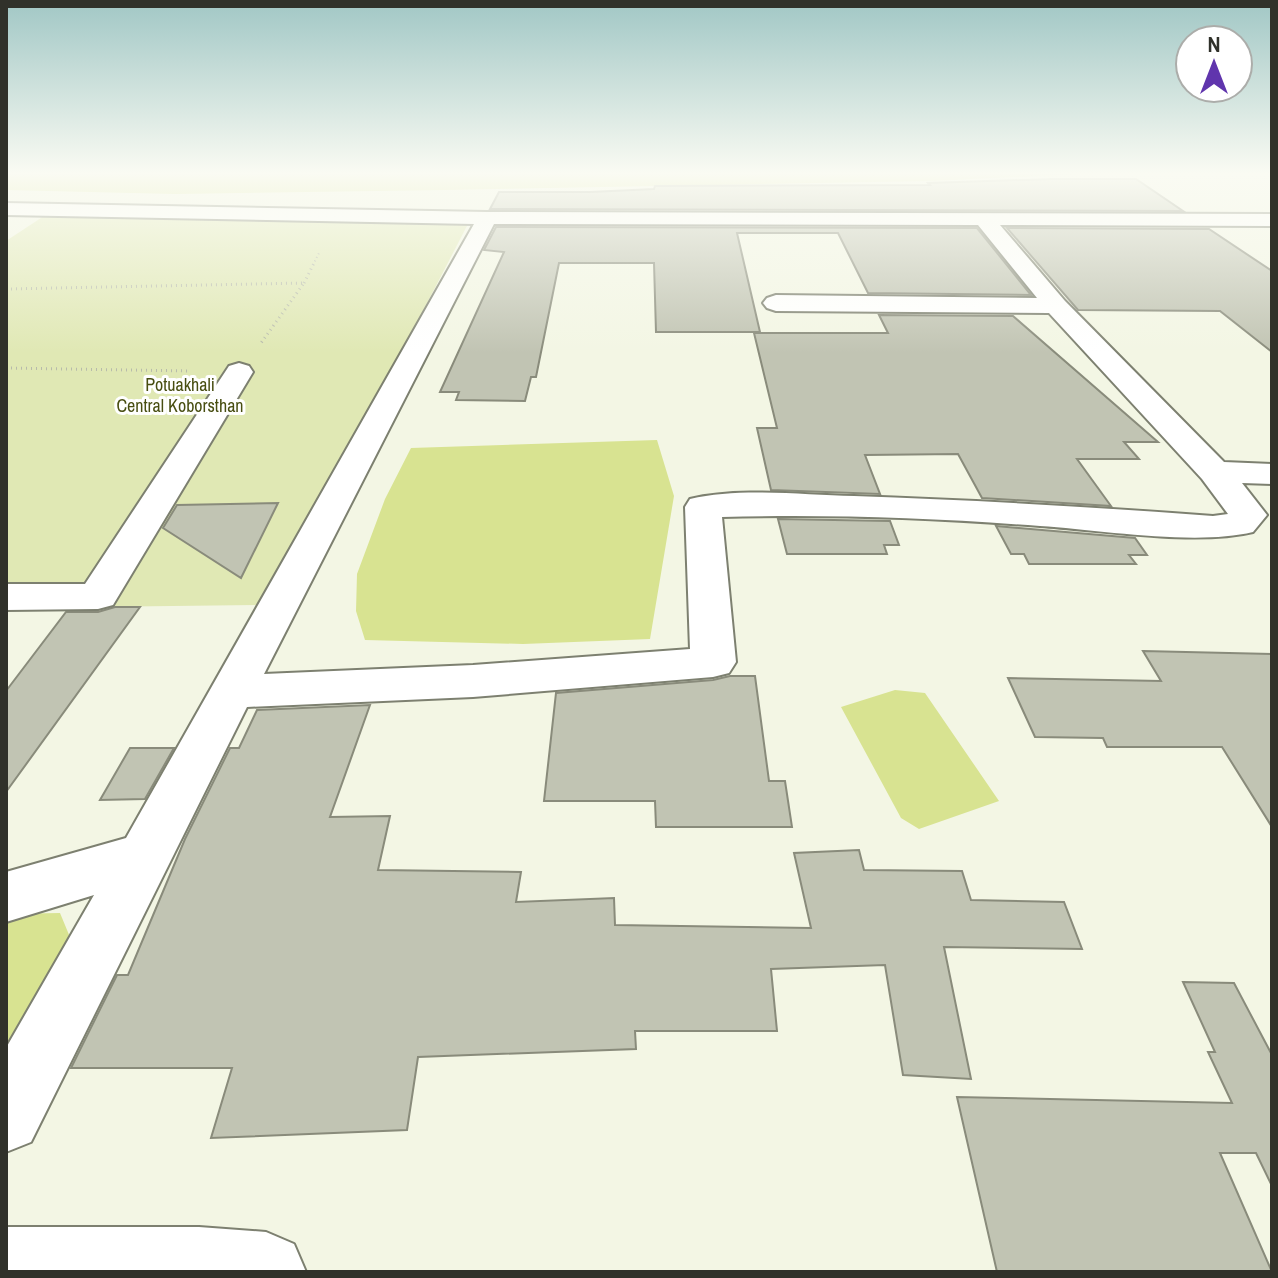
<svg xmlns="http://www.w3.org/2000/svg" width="1278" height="1278" viewBox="0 0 1278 1278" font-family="'Archivo Narrow',sans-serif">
<rect width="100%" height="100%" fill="#f3f6e4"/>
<path fill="#e0e8b4" d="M 47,214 L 469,222 L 380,394 L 265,605 L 6,608 L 6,241 Z"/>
<path fill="#d8e391" d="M 6,174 L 1079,174 L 929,181 L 445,190 L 175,194 L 6,190 Z
M 657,440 L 674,496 L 650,639 L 523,644 L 365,640 L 356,611 L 357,574 L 385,499 L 411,448 Z
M 895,690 L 925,693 L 999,801 L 919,829 L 901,818 L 841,707 Z
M 60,913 L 72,942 L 6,1063 L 6,914 Z"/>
<path fill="#c1c4b3" stroke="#898b7b" stroke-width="2" d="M 1053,179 L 1136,179 L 1183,211 L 490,209 L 499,192 L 590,192 L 654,189 L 655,186 L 930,185 L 928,183 Z
M 496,227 L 977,228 L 1031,295 L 868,293 L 838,233 L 737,233 L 760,332 L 656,332 L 654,263 L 559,263 L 536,377 L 531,377 L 525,401 L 456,400 L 459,392 L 440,392 L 504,252 L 484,250 Z
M 1007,228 L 1209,229 L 1272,271 L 1272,352 L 1220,311 L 1078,310 Z
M 879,315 L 1013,316 L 1158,442 L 1124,442 L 1139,459 L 1077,459 L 1111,506 L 982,498 L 958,454 L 865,455 L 880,494 L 771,490 L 757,428 L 777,428 L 754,333 L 888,333 Z
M 278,503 L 241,578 L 163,528 L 177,505 Z
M 778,519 L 890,521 L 899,545 L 884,545 L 887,554 L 787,554 Z
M 996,526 L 1135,538 L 1147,555 L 1129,555 L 1136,564 L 1029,564 L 1024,554 L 1011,554 Z
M 115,607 L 140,607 L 6,792 L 6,691 L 66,612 L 98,612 Z
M 1143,651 L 1272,654 L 1272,827 L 1222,747 L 1107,747 L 1103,738 L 1035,737 L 1008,678 L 1161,681 Z
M 730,676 L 755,676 L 769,781 L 785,781 L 792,827 L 656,827 L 655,801 L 544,801 L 556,693 L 713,680 Z
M 370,705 L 330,817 L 390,816 L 378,870 L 521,872 L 516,902 L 614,898 L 615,925 L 811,928 L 794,853 L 859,850 L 864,870 L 962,871 L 971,900 L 1064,902 L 1082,949 L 944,947 L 971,1079 L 903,1075 L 885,965 L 771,969 L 777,1031 L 635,1031 L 636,1049 L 418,1057 L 407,1130 L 211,1138 L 232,1068 L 71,1068 L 117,975 L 128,975 L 185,839 L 230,748 L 239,748 L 257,710 Z
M 130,748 L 174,748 L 145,799 L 100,800 Z
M 1183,982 L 1234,983 L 1272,1055 L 1272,1186 L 1256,1153 L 1220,1153 L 1272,1272 L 997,1272 L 957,1097 L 1232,1103 L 1208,1052 L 1215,1052 Z"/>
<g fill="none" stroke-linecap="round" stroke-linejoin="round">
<defs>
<path id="minor" d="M 6,203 L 487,212 L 1272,214 L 1272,226 L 1000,225 L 1065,301 L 1224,462 L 1272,464 L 1272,484 L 1242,483 L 1267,515 L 1253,532 C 1196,546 1101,530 1040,526 C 935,518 828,514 722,517 L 736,662 L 729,673 L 713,677 L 473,697 L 247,707 L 31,1142 L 6,1152 L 6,1048 L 94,895 L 6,922 L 6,872 L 126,838 L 474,224 L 6,215 ZM 494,224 L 978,225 L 1037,298 L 776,295 L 767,298 L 763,303 L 767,308 L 776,311 L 1049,313 L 1202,479 L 1228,514 L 1213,516 C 1093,507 974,500 854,496 C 803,495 739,487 690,499 L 685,507 L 690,649 L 473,665 L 264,674 Z
M 239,363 L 249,366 L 253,372 L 113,605 L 98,609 L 6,610 L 6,584 L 85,584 L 229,366 Z
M 6,1227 L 199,1227 L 266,1232 L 294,1244 L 306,1272 L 6,1272 Z"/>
</defs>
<use href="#minor" stroke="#7d8070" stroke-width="4"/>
<path stroke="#b7baab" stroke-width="2" stroke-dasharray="1 3" stroke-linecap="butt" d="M 313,265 L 320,251"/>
<path stroke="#b7baab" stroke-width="3" stroke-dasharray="1 4" stroke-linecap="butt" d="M 304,283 L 314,263
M 6,289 L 304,283 L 261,343
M 6,368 L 190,371"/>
<use href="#minor" fill="#fff" fill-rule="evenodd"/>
</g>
<linearGradient id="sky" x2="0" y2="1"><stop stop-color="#a1c7c5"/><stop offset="0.49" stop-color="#fafbf3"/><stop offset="1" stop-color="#fafbf3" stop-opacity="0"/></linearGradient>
<rect width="1278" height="353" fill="url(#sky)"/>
<g text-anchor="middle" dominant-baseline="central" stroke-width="6" stroke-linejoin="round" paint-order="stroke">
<g font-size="18" fill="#484e11" stroke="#fff">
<text x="180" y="384">Potuakhali<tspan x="180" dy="21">Central Koborsthan</tspan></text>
</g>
</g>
<rect width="1278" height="1278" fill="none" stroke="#30312a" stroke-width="16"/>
<g transform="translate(1214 64)"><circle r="38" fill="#ffffff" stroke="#acadaa" stroke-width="2"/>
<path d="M0-6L14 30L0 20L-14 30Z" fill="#6035ad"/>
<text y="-12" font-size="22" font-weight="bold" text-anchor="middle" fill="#30312a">N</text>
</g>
</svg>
